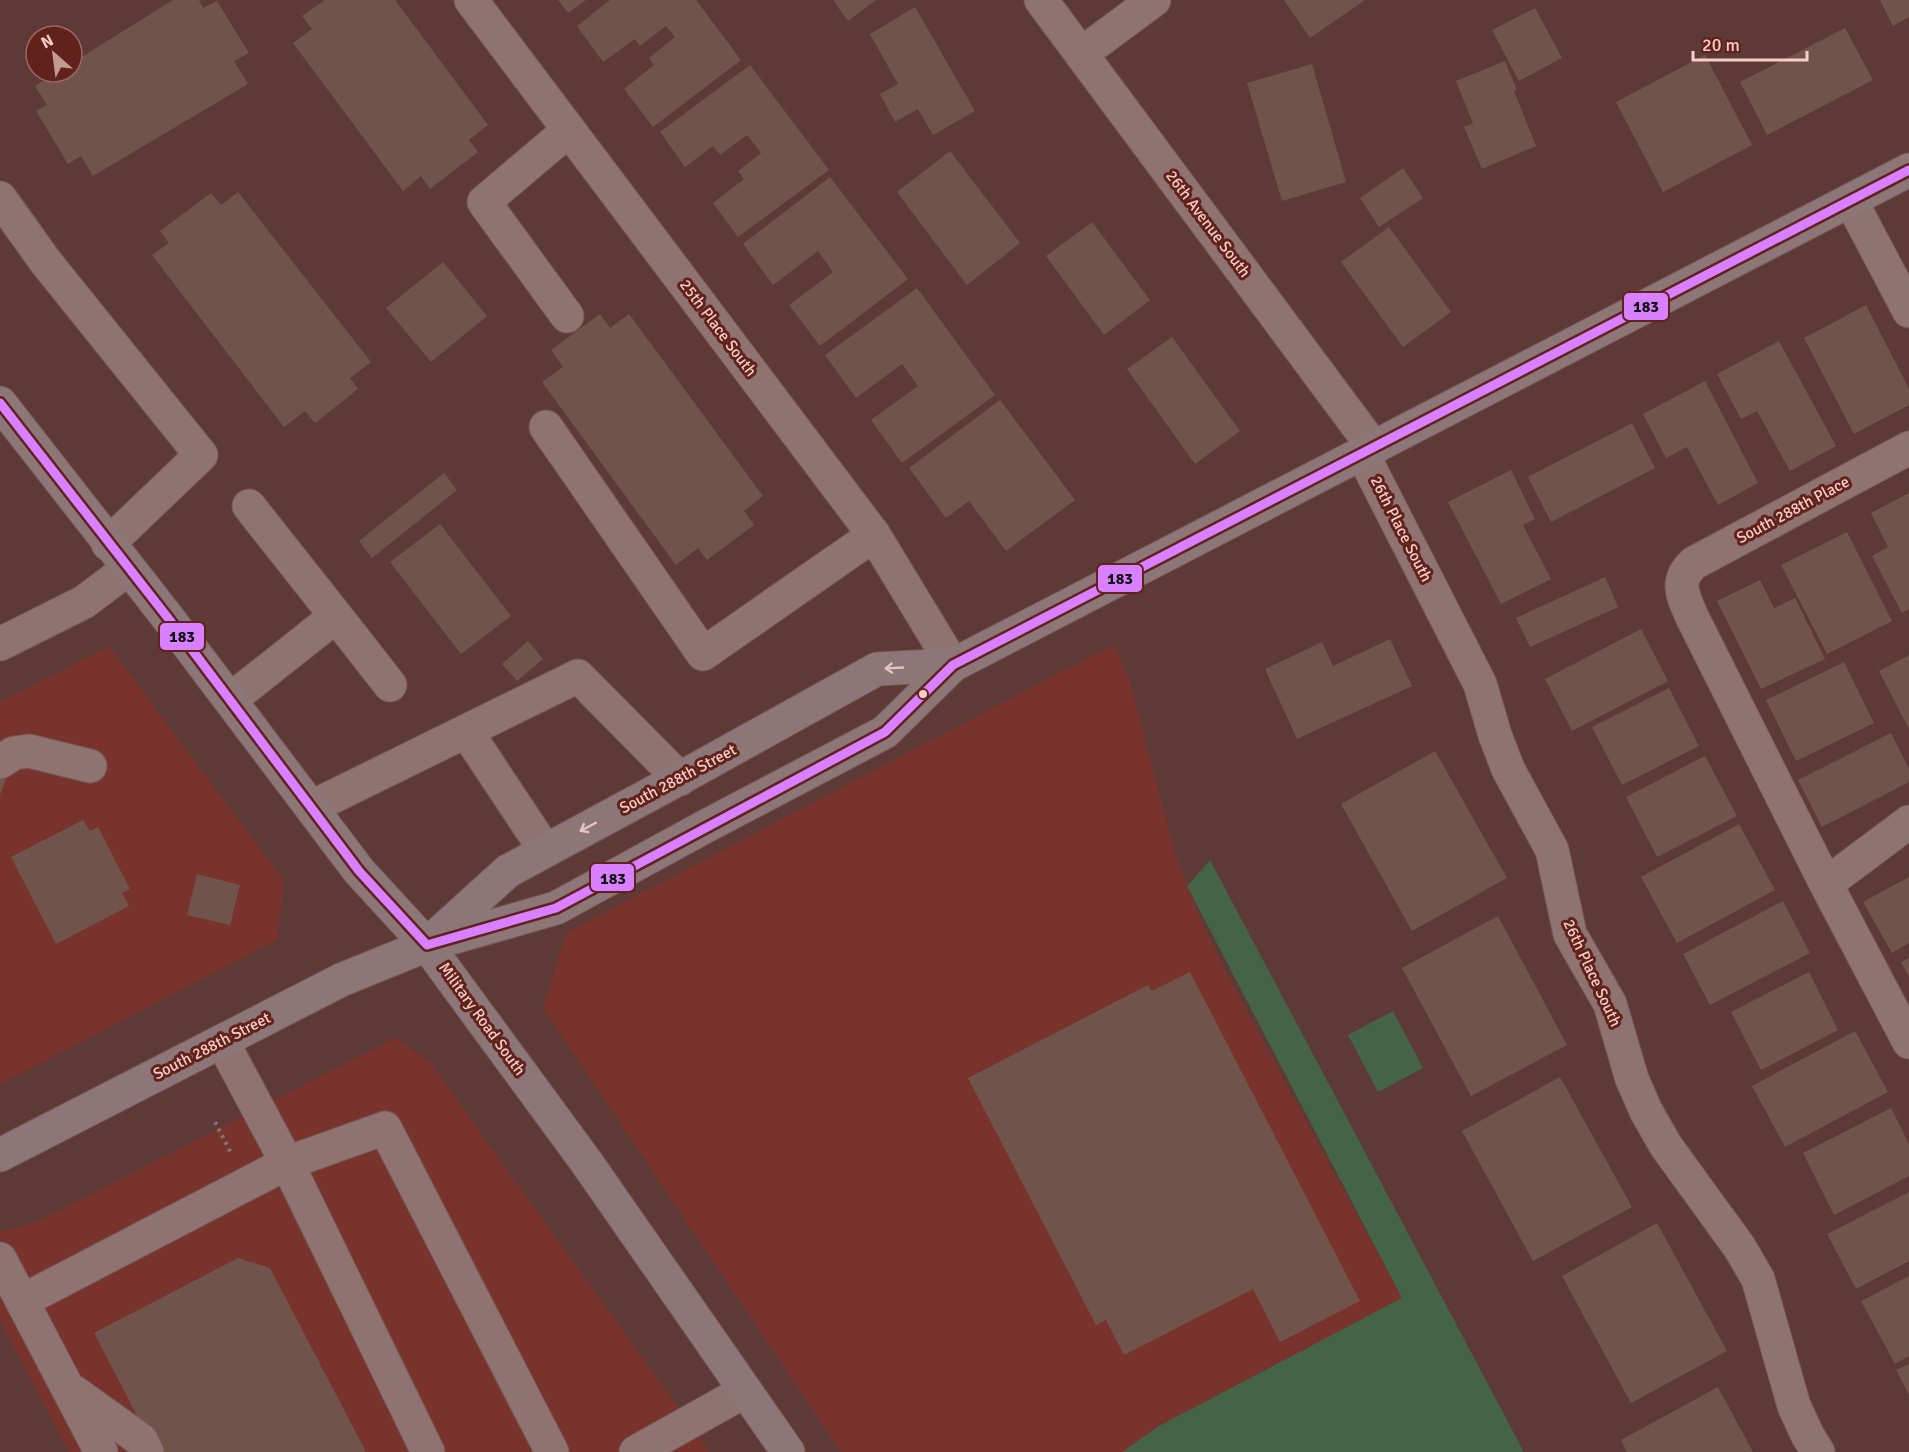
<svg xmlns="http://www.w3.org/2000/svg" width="1909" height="1452" viewBox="0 0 1909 1452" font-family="Signika,sans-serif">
<rect width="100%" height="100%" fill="#5e3a36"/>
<path fill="#78342c" d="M 1115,645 L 1129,679 L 1176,856 L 1199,915 L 1226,973 L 1402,1298 L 1159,1426 L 1122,1452 L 841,1452 L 543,1008 L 566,933 L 1055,675 Z
M 109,646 L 284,881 L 277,940 L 0,1084 L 0,702 Z
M 395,1038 L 430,1062 L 710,1452 L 69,1452 L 0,1320 L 0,1232 L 37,1222 Z"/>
<path fill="#456346" d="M 1210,860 L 1524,1452 L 1122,1452 L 1159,1426 L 1402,1298 L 1187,886 Z
M 1393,1011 L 1423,1068 L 1378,1092 L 1348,1035 Z"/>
<path fill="#70544c" d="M 173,0 L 199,0 L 203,8 L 217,1 L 249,53 L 234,61 L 248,84 L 93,176 L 81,156 L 68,164 L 36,111 L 47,105 L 35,86 L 57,72 L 72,72 L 72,63 Z
M 325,0 L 395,0 L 488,125 L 469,140 L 478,152 L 430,189 L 421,176 L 403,191 L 293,43 L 312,29 L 302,16 Z
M 558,0 L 586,0 L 568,13 Z
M 610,0 L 696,0 L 741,60 L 653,127 L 624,89 L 654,65 L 649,58 L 675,37 L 666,26 L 640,46 L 635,39 L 603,62 L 577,26 Z
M 833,0 L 876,0 L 848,21 Z
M 1284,0 L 1365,0 L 1310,38 Z
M 1880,0 L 1909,0 L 1909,17 L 1893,26 Z
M 915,7 L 975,111 L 933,135 L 918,109 L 895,122 L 880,94 L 898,84 L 870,34 Z
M 1535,8 L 1562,58 L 1519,81 L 1492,30 Z
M 1845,28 L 1873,80 L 1767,135 L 1740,82 Z
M 1705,55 L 1752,145 L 1663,192 L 1616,102 Z
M 1505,61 L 1517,90 L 1514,91 L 1536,146 L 1482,169 L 1464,127 L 1473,123 L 1456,81 Z
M 1312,64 L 1346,182 L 1282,201 L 1247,83 Z
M 750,65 L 829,170 L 738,237 L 713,203 L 744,179 L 738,171 L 761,153 L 747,135 L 720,155 L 713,146 L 685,167 L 660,132 Z
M 950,151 L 1020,243 L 967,285 L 897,192 Z
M 1403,168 L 1423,198 L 1379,227 L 1360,198 Z
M 830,177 L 908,279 L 820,346 L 789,305 L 833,272 L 818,251 L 773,285 L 743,244 Z
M 238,192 L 371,362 L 350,378 L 358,389 L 315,423 L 305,411 L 284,427 L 152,255 L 169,243 L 160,231 L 211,193 L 221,205 Z
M 1092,222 L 1150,300 L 1104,335 L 1046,256 Z
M 1389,227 L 1451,312 L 1403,347 L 1341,262 Z
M 443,262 L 487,316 L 431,362 L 386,308 Z
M 917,288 L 995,395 L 902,463 L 871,420 L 918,386 L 902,364 L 856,398 L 825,355 Z
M 1866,305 L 1909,389 L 1909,405 L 1854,434 L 1804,338 Z
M 600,314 L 610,328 L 629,314 L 763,496 L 744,511 L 754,525 L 707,560 L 698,548 L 676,565 L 542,382 L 563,367 L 551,350 Z
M 1172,337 L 1240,431 L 1195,464 L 1127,369 Z
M 1779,341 L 1836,446 L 1790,471 L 1757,411 L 1741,419 L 1717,374 Z
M 1705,381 L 1758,483 L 1718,505 L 1687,447 L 1666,458 L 1643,414 Z
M 1000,400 L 1075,500 L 1006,551 L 969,501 L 946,518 L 909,468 Z
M 1632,423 L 1655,468 L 1551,522 L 1528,477 Z
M 1511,470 L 1535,519 L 1523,525 L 1551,579 L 1501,604 L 1448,502 Z
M 444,473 L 457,490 L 372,558 L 359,541 Z
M 1909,493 L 1909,609 L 1902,613 L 1872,556 L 1888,547 L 1871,513 Z
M 440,524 L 511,616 L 461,654 L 390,562 Z
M 1847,532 L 1892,621 L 1827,654 L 1781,565 Z
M 1605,577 L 1618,607 L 1530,647 L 1516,618 Z
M 1760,580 L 1774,608 L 1795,598 L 1825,659 L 1761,689 L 1717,601 Z
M 1641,629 L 1668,681 L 1572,731 L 1545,679 Z
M 1390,639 L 1412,686 L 1297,739 L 1265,669 L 1322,642 L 1333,666 Z
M 528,641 L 543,659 L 517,681 L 502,664 Z
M 1909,655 L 1909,729 L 1879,671 Z
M 1844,662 L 1874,723 L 1796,761 L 1766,700 Z
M 1669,688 L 1699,746 L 1622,785 L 1592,727 Z
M 1891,733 L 1909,769 L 1909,782 L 1822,827 L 1798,780 Z
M 1435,751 L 1507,878 L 1412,931 L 1341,804 Z
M 1705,756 L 1737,816 L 1657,857 L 1626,797 Z
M 0,771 L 8,773 L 0,795 Z
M 83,820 L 90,831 L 98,827 L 130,889 L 122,893 L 129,906 L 56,944 L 11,857 Z
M 1739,824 L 1775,890 L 1677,943 L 1641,877 Z
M 197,874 L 240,885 L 230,925 L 187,915 Z
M 1909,877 L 1909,943 L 1892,953 L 1863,902 Z
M 1783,901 L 1810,953 L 1710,1005 L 1683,954 Z
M 1498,916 L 1567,1045 L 1471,1096 L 1402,968 Z
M 1909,958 L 1909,977 L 1901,962 Z
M 1190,972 L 1360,1301 L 1280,1342 L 1253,1289 L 1124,1355 L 1106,1320 L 1096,1325 L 968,1078 L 1148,985 L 1152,991 Z
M 1809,972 L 1838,1030 L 1761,1070 L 1731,1012 Z
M 1855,1031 L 1888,1092 L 1785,1147 L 1752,1086 Z
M 1560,1077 L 1632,1207 L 1533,1261 L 1462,1131 Z
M 1891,1108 L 1909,1144 L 1909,1176 L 1834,1215 L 1803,1153 Z
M 1909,1192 L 1909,1261 L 1856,1289 L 1827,1234 Z
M 1657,1223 L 1727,1351 L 1631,1403 L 1562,1276 Z
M 238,1258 L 270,1268 L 366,1452 L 156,1452 L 94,1333 Z
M 1909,1276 L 1909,1356 L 1895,1364 L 1861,1301 Z
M 1909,1364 L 1909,1395 L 1896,1370 Z
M 1718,1387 L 1753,1452 L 1627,1452 L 1621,1440 Z"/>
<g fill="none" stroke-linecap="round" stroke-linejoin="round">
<defs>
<path id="minor" d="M 471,0 L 874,535 L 953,665
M 1041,0 L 1374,448
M 1081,54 L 1154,0
M 0,198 L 45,261 L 201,455 L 108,544
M 1851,201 L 1909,311
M 567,316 L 484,202 L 569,130
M 546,427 L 703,654 L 874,535
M 1909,448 L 1694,563 C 1674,581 1683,596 1692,617 L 1826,884 L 1909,1042
M 1362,453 L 1480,684 L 1495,735 L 1508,769 L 1552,850 L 1570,934 L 1610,1004 L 1632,1079 L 1646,1111 L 1666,1146 L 1740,1248 L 1758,1279 L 1794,1406 L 1808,1436 L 1818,1452
M 336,616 L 390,685
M 0,644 L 84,602 L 128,569
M 230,700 L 336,616 L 249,506
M 466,731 L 545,850
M 0,762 L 14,753 L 29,751 L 90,766
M 312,807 L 578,676 L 680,779
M 1826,884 L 1909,822
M 222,1041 L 287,1163 L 428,1452
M 0,1259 L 22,1301 L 287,1163 L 385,1128 L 552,1452
M 22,1301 L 101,1452
M 74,1392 L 141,1440 L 147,1452
M 636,1452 L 745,1391"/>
<path id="major" d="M 0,403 L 168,618 L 359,871 L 427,945 L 587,1163 L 788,1452
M 433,939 L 508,871 L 695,770 L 877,669 L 953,665
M 0,1155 L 341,980 L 427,945 L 556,908 L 708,825 L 885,732 L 953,665 L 1909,170"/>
</defs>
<use href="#minor" stroke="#775754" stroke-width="35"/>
<use href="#major" stroke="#775754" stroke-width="35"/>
<path stroke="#88706c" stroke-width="4" stroke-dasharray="3 4.5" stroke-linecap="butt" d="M 215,1122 L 231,1153"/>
<use href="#minor" stroke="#8e7370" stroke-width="33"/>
<use href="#major" stroke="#8c7677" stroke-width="33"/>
<defs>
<path id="bus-1" d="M 0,403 L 168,618 L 359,871 L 427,945 L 556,908 L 885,732 L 953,665 L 1909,170"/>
</defs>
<use href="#bus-1" stroke="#62221c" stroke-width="14"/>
<use href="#bus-1" stroke="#d880ff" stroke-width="9"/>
</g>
<defs><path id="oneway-shaft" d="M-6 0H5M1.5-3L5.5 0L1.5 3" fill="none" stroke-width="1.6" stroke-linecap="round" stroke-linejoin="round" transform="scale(1.5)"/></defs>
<g stroke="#ebc4bf">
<use href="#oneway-shaft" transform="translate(894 668) rotate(177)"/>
<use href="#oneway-shaft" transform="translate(588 827) rotate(152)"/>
</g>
<circle fill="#f6cdc7" stroke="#62221c" stroke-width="2" cx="923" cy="694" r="5"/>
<g text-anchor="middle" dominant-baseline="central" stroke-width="6" stroke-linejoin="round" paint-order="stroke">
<g font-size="16" fill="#f6cdc7" stroke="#62221c">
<text transform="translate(1208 224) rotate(53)">26th Avenue South</text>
<text transform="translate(718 328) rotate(53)">25th Place South</text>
<text transform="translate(1793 510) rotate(-28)">South 288th Place</text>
<text transform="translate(1401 529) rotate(63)">26th Place South</text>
<text transform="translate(678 779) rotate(-28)">South 288th Street</text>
<text transform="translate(1592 973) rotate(65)">26th Place South</text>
<text transform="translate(482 1019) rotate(54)">Military Road South</text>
<text transform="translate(212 1046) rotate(-27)">South 288th Street</text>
</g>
</g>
<g stroke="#62221c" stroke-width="2">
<rect x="1623" y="292" width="46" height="29" rx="6" fill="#d880ff"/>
<rect x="1097" y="564" width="46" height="29" rx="6" fill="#d880ff"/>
<rect x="159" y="622" width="46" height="29" rx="6" fill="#d880ff"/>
<rect x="590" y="863" width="45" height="29" rx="6" fill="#d880ff"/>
</g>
<g font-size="16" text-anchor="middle" font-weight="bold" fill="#111">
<text x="1646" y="312">183</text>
<text x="1120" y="584">183</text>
<text x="182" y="642">183</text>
<text x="613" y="884">183</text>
</g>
<g transform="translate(54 54) rotate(332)"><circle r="28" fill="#62221c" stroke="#9d6660" stroke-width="1.5"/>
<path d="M0-4.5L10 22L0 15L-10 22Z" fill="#c19a94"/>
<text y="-9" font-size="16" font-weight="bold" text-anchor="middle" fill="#f6cdc7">N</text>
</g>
<path d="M1693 51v9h114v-9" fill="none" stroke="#f6cdc7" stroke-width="3"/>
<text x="1702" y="51" font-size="18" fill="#f6cdc7" stroke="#62221c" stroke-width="4.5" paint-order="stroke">20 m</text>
</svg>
